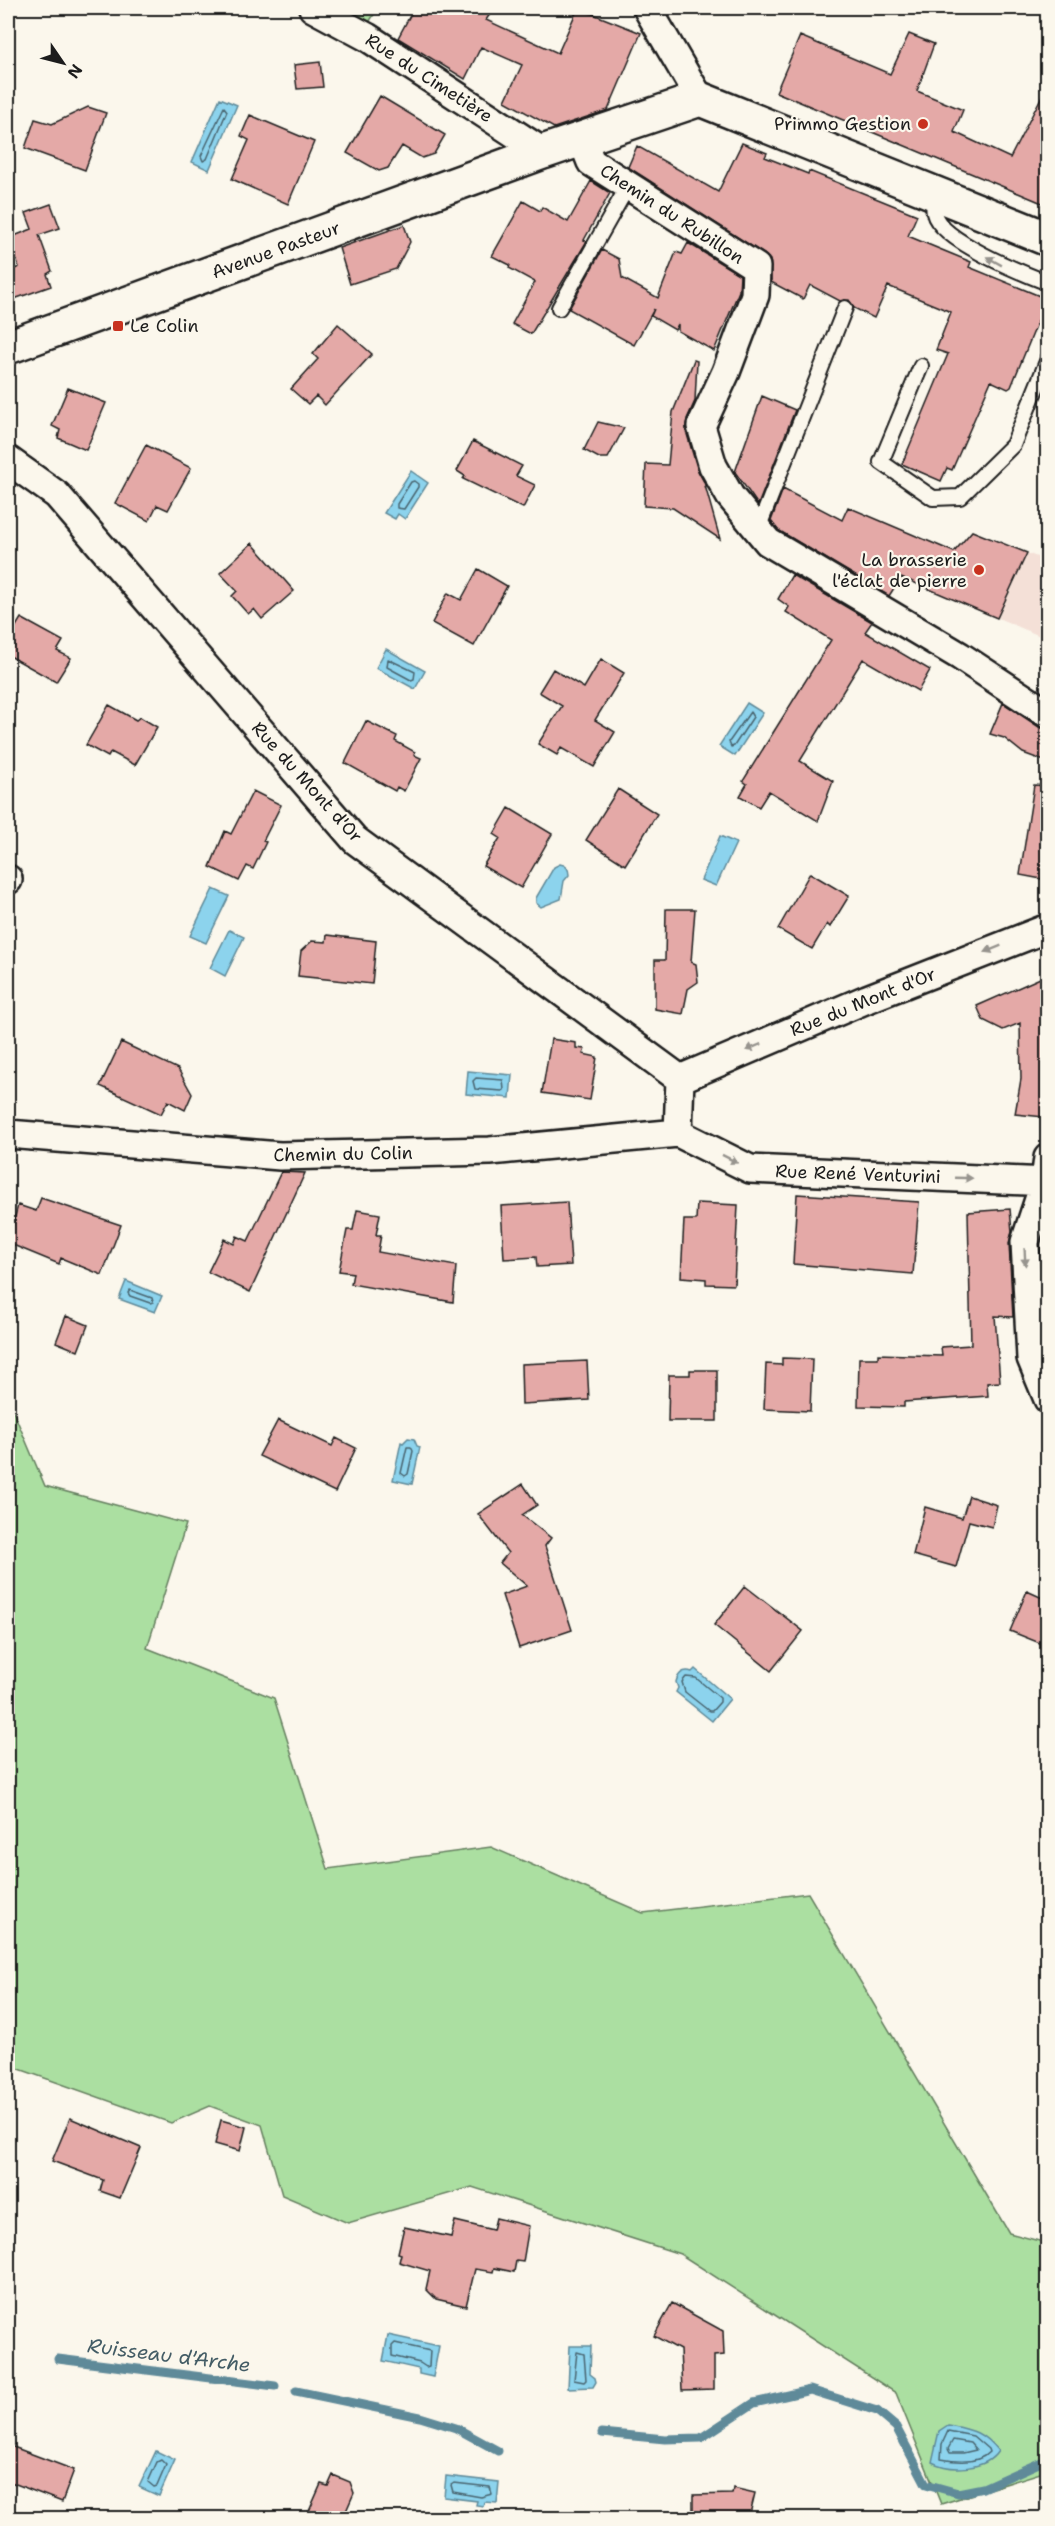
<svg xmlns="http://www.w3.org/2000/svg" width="1055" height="2526" viewBox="0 0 1055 2526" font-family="'Shantell Sans',sans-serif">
<rect width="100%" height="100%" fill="#fbf7ec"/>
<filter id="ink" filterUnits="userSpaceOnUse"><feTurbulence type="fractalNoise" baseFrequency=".0167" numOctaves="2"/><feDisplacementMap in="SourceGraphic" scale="12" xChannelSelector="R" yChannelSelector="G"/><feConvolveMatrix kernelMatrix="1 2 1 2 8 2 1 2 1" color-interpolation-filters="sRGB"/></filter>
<g filter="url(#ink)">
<path fill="#f4e0d7" d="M 972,531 L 1047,561 L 1047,639 L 925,587 Z"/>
<path fill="#abdfa1" stroke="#647e5e" stroke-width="1.5" d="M 338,8 L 378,8 L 368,24 Z
M 8,1399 L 45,1486 L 186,1524 L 147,1648 L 274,1698 L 328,1869 L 491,1847 L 643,1913 L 808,1893 L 1009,2233 L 1047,2243 L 1047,2471 L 941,2504 L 896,2393 L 680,2254 L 472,2187 L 348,2223 L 282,2195 L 262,2125 L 210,2106 L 171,2123 L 8,2065 Z"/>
<path fill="#8cd3ed" stroke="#5f8a99" stroke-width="1.5" d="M 220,98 L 237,105 L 209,170 L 192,162 Z
M 411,471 L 428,483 L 405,519 L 398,514 L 395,519 L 384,513 Z
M 386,649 L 425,671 L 415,689 L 376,668 Z
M 747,703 L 763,713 L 735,756 L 719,746 Z
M 720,836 L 736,843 L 716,886 L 701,880 Z
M 560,864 C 567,865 569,869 569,875 L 564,881 L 561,899 L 541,907 L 536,903 L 536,898 L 554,867 Z
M 213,889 L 229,896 L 206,943 L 190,936 Z
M 229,930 L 244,937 L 225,976 L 210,968 Z
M 468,1071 L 512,1075 L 510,1098 L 466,1094 Z
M 126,1281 L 162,1296 L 155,1312 L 119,1299 Z
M 408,1438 L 414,1439 L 417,1446 L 420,1447 L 412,1484 L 393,1480 L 401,1442 L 403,1443 Z
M 695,1669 L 730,1699 L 712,1721 L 676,1692 L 678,1688 L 676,1682 C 678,1674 683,1669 692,1672 Z
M 388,2335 L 439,2346 L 433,2377 L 419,2374 L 419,2369 L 383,2361 Z
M 570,2346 L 591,2346 L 590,2374 L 595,2378 L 596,2382 L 593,2387 L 568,2388 Z
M 948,2425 C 972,2430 982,2431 998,2451 C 986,2470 951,2472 932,2462 L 939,2431 Z
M 156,2451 L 175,2460 L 159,2496 L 139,2487 Z
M 446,2476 L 499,2482 L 497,2503 L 484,2502 L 483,2506 L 476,2505 L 477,2501 L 444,2497 Z"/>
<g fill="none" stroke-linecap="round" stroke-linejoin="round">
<path stroke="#496570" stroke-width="1.5" d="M 224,107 L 227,111 L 207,159 L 203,161 L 201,156 Z
M 414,481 L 418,484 L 418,487 L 404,509 L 397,508 L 397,504 L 411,482 Z
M 388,659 L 415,672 L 414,679 L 411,680 L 387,667 Z
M 750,712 L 753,717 L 734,746 L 731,747 L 729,742 Z
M 476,1078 L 503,1080 L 504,1090 L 502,1091 L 475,1089 L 473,1081 Z
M 130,1290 L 152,1298 L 153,1302 L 150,1303 L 130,1296 L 128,1293 Z
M 407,1447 L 411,1447 L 413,1451 L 408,1474 L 405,1476 L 401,1473 Z
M 686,1677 L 696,1678 L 720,1698 L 720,1702 L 712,1711 L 709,1711 L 685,1692 L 682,1682 Z
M 395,2343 L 430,2351 L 429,2366 L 426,2367 L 420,2363 L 392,2356 L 392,2346 Z
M 577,2352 L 584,2354 L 586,2380 L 584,2382 L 574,2380 Z
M 948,2431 L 973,2436 L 988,2449 L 989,2452 C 978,2464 956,2462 941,2459 L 942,2444 Z
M 953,2440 L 970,2443 L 976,2450 L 963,2453 L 950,2453 L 948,2449 Z
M 161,2460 L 166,2465 L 157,2486 L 154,2487 L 148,2482 L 157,2462 Z
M 454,2483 L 490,2487 L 492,2494 L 481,2497 L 453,2492 L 451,2485 Z"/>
<path stroke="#5f8a99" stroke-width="9" d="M 58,2359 L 275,2386
M 296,2391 L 420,2417 L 456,2428 L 498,2451
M 602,2433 L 665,2439 L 701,2438 L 754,2403 L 810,2390 L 877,2411 L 896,2427 L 926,2484 L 958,2493 L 983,2488 L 1048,2459"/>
</g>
<path fill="#e4a9a7" stroke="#1c1c1c" stroke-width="1.5" d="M 414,8 L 494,8 L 486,20 L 558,53 L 578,8 L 641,33 L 608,110 L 554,128 L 505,101 L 522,65 L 481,47 L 465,79 L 398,38 Z
M 909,34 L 934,44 L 917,91 L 963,110 L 954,132 L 1010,158 L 1047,86 L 1047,205 L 776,92 L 800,36 L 890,74 Z
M 320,62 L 323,87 L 297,89 L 294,65 Z
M 380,96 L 445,135 L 434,154 L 422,158 L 402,146 L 388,168 L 379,171 L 347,153 Z
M 88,107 L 106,113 L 85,170 L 25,148 L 35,119 L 52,124 Z
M 250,115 L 314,142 L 288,204 L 232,179 L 249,140 L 241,136 Z
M 742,143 L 767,153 L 765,157 L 808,174 L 809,171 L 917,215 L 908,236 L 971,262 L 969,267 L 1047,299 L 1011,387 L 1008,389 L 991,381 L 952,470 L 947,468 L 941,481 L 902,464 L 948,354 L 936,350 L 951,312 L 888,286 L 874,318 L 854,308 L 849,300 L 840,301 L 810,285 L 803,299 L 771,282 L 770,260 L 764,254 L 628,167 L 637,146 L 718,192 Z
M 591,181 L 610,193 L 584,240 L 587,241 L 531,334 L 512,324 L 535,282 L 509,268 L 510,265 L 492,256 L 523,201 L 540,211 L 542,207 L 568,222 Z
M 51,204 L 60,228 L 39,235 L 52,271 L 47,274 L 51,286 L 14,299 L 8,280 L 8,272 L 19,267 L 9,238 L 32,229 L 26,213 Z
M 404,225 L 410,242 L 396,269 L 350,284 L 339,248 Z
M 688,243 L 740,275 L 739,291 L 714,351 L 678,331 L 678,324 L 675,330 L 651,316 L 654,309 L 634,345 L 569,309 L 602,250 L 619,259 L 622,278 L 658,298 L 676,252 L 682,254 Z
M 338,324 L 372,354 L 325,405 L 316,396 L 308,404 L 291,389 L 318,359 L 313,354 Z
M 694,360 L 697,361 L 695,401 L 687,419 L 686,431 L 698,471 L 704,482 L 720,539 L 673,508 L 644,506 L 646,464 L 668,465 L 673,412 Z
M 68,388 L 106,403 L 86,450 L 58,438 L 60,430 L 52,426 Z
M 762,396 L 795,410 L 758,505 L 735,472 Z
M 598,422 L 624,428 L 608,458 L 599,458 L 584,450 Z
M 473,441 L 522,466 L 516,476 L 535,485 L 523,508 L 463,479 L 465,476 L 457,471 Z
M 146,445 L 191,468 L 168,510 L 157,505 L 149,521 L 115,503 Z
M 783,489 L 842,520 L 848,507 L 954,552 L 972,531 L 1027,553 L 997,618 L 901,577 L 889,596 L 778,530 L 771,521 Z
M 252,543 L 294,591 L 262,619 L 254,609 L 248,614 L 232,596 L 237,591 L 220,573 Z
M 478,569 L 507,586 L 474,646 L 432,623 L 448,593 L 461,600 Z
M 792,575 L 872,622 L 865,632 L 930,670 L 918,691 L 863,659 L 800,761 L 833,781 L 818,821 L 769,791 L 759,807 L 740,796 L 747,784 L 743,781 L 831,640 L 786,612 L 789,607 L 778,599 Z
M 21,618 L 63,641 L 57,651 L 71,658 L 56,682 L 8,655 L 8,624 L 15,628 Z
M 601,659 L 624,673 L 595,720 L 615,732 L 594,767 L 561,748 L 557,755 L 538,744 L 562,706 L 539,692 L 553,669 L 584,688 Z
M 1003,703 L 1039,727 L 1047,730 L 1047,762 L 1023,753 L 1004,738 L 990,734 Z
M 109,705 L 136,720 L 140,717 L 157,727 L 135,765 L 111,752 L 108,757 L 86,745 Z
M 366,721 L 397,736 L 395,741 L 415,752 L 414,755 L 421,758 L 404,791 L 397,787 L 395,791 L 345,763 Z
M 1034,785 L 1047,786 L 1047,880 L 1020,875 Z
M 618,789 L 657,814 L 625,865 L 586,840 Z
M 253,791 L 281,805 L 263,841 L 266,842 L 253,869 L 247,866 L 239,881 L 210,867 L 225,831 L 231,834 Z
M 509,808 L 552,834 L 521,888 L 483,866 L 500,838 L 494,834 Z
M 810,873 L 849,896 L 830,927 L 827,924 L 812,949 L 778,929 Z
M 666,909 L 695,909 L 691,962 L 696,964 L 698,982 L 688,989 L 683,1014 L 655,1009 L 655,960 L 665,960 Z
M 327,935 L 376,941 L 372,984 L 298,976 L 301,951 L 312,941 L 326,942 Z
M 1047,975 L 1047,1096 L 1044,1117 L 1015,1114 L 1021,1079 L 1020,1023 L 1003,1030 L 983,1020 L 977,1006 Z
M 551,1039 L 576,1043 L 576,1048 L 585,1049 L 583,1054 L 597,1057 L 590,1100 L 542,1093 Z
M 121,1042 L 178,1069 L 192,1094 L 185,1110 L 168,1101 L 161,1114 L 100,1086 Z
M 281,1172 L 305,1173 L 250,1292 L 208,1272 L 224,1239 L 234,1244 L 237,1236 L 248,1241 Z
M 797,1194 L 919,1202 L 913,1274 L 793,1264 Z
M 41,1198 L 121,1225 L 102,1275 L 61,1258 L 59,1264 L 8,1243 L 18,1205 L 36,1211 Z
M 567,1202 L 571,1265 L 537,1267 L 536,1257 L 504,1259 L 501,1206 Z
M 697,1203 L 738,1205 L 734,1285 L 706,1284 L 706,1279 L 681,1277 L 684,1220 L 696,1220 Z
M 1010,1209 L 1012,1232 L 1009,1243 L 1013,1317 L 995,1316 L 1000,1382 L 987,1383 L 988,1396 L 904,1402 L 904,1407 L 858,1406 L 859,1358 L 878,1358 L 878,1354 L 942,1356 L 941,1347 L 971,1345 L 968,1212 Z
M 357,1210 L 380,1214 L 376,1235 L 381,1235 L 378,1252 L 456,1266 L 453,1302 L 351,1284 L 353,1273 L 339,1271 L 347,1230 L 353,1230 Z
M 66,1316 L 88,1325 L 78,1351 L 56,1342 Z
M 782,1358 L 812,1359 L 810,1411 L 764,1409 L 766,1364 L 782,1365 Z
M 587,1361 L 589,1400 L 522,1404 L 521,1364 Z
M 690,1370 L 717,1370 L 717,1421 L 668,1421 L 669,1375 L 690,1375 Z
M 278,1420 L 332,1446 L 336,1438 L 356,1448 L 335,1492 L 259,1456 Z
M 523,1484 L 537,1505 L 522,1515 L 551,1538 L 545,1546 L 572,1630 L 519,1648 L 502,1595 L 527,1586 L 500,1563 L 508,1553 L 478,1514 Z
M 969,1496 L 997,1505 L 992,1527 L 969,1521 L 956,1567 L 913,1555 L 925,1507 L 962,1518 Z
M 745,1586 L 803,1631 L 771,1671 L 714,1625 Z
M 1027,1591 L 1047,1600 L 1047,1646 L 1010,1631 Z
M 70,2118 L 141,2148 L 120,2198 L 100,2191 L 103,2180 L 52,2161 Z
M 221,2120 L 246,2127 L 240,2151 L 215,2144 Z
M 496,2218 L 529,2226 L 523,2262 L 516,2261 L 514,2272 L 494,2268 L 493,2272 L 475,2269 L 466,2306 L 436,2299 L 426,2289 L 430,2271 L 399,2262 L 401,2254 L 398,2253 L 404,2227 L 451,2237 L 455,2221 L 493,2230 Z
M 672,2303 L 723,2331 L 724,2355 L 714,2356 L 714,2389 L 682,2390 L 680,2350 L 654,2336 Z
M 8,2445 L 74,2470 L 62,2502 L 8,2481 Z
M 333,2475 L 350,2482 L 354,2493 L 343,2518 L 306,2518 L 321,2484 L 328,2486 Z
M 733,2488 L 755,2493 L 749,2518 L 693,2518 L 693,2495 L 732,2494 Z"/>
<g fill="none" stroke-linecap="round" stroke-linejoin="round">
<defs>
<path id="lane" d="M 936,194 C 935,199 932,207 934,213 C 940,241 1022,273 1048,283
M 559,308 L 628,186
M 921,366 L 881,462 L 933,498 L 960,497 L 1013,445 L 1048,359
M 758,529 L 845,308"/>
<path id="street" d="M 313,8 L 367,37 L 543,152
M 647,8 L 700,99
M 582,139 L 591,162 L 756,267 L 755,295 L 726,372 L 701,426 L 713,466 L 730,496 L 768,542 L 960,656 L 1048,714
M 8,460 L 57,495 L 355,840 L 680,1079
M 8,879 L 8,880
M 680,1079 L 867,999 L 1048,928
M 678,1133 L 750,1169 L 1048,1182
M 678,1133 L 680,1079
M 8,1134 L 280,1156 L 490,1151 L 678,1133
M 1048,1158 L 1045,1181 L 1025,1242 L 1031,1358 L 1048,1399"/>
<path id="secondary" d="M 8,347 L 543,152 L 700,99 L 1048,239"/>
</defs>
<use href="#lane" stroke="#1c1c1c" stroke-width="18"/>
<use href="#street" stroke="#1c1c1c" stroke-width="32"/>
<use href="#secondary" stroke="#1c1c1c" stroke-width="38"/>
<use href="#lane" stroke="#fbf7ec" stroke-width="14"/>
<use href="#street" stroke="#fbf7ec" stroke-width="27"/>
<use href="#secondary" stroke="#fbf7ec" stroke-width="33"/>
</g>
<defs><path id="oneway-solid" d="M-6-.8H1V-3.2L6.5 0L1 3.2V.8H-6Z" transform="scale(1.5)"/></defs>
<g fill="#97948e">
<use href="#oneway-solid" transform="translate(994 261) rotate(-151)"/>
<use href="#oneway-solid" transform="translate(993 949) rotate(158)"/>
<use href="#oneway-solid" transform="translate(754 1047) rotate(157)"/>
<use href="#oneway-solid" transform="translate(730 1159) rotate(27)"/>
<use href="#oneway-solid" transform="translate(964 1178) rotate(2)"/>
<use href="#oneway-solid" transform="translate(1025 1257) rotate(87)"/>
</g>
</g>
<g fill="#c8321e" stroke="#fbf7ec" stroke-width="2">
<circle cx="923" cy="124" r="6"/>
<rect x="112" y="320" width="12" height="12" rx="3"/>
<circle cx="979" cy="570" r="6"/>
</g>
<g text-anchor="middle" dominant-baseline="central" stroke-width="4.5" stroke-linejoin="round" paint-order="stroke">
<g font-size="18" fill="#1c1c1c" stroke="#fbf7ec">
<text transform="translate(429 78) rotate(33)">Rue du Cimetière</text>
<text transform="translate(672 214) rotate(33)">Chemin du Rubillon</text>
<text transform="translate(276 250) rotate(-20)">Avenue Pasteur</text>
<text transform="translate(307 782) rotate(48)">Rue du Mont d'Or</text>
<text transform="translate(863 1002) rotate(-22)">Rue du Mont d'Or</text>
<text transform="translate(343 1154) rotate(-1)">Chemin du Colin</text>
<text transform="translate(858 1174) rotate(2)">Rue René Venturini</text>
</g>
<g font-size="18" fill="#1c1c1c" stroke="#fbf7ec" text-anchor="end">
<text x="911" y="124">Primmo Gestion</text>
<text x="130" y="326" text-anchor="start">Le Colin</text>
<text x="967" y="560">La brasserie<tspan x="967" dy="21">l'éclat de pierre</tspan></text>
</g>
<g font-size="20" font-style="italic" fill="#435c65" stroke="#fbf7ec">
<text transform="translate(169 2355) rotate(7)">Ruisseau d'Arche</text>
</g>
</g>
<rect width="1055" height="2526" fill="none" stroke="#fbf7ec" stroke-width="30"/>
<rect x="15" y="15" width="1025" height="2496" fill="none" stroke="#1c1c1c" stroke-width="2" filter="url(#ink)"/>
<g transform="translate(63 63) rotate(125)" stroke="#fbf7ec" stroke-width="4.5" paint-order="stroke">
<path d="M0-4.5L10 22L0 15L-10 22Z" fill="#1c1c1c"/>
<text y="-9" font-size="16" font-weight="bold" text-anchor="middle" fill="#1c1c1c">N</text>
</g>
</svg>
